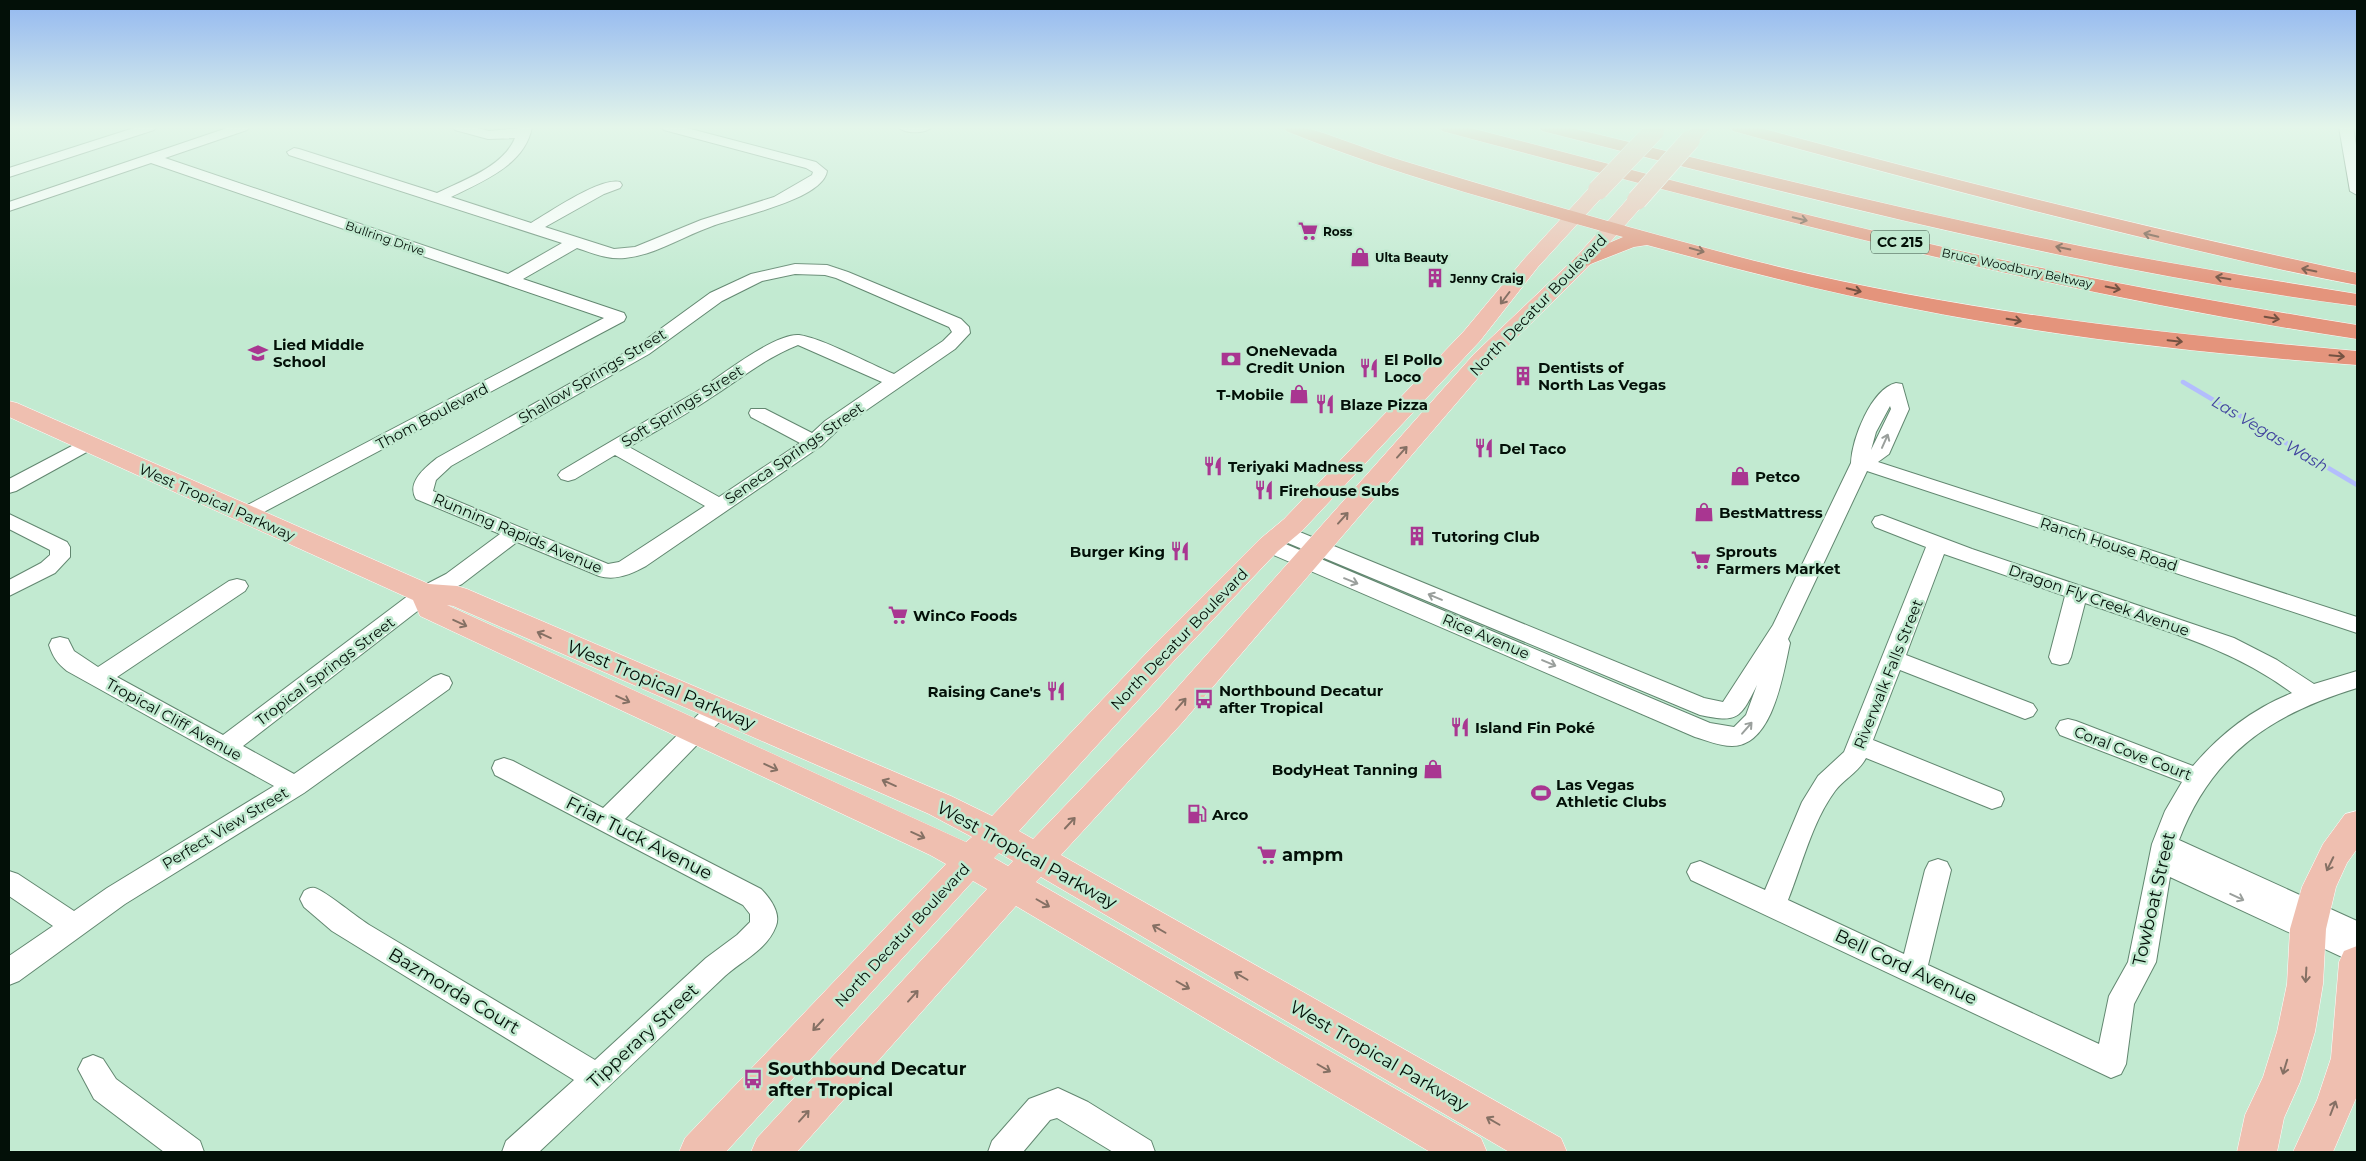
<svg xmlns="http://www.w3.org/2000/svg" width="2366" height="1161" viewBox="0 0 2366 1161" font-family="Montserrat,sans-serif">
<rect width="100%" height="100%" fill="#c2ead1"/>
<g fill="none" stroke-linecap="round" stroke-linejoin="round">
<path stroke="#b3bdfd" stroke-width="3" d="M 2183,382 L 2185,383"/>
<path stroke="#b3bdfd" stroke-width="4.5" d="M 2183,382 L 2357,485"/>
<defs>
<path id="minor" d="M 137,127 L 156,127 L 154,130 L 9,177 L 9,168 Z
M 230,127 L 249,127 L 247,130 L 165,158 L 508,274 L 562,243 L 289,155 L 287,152 L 294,148 L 299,149 L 437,193 C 463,180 503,167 515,138 L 488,139 L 455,130 L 453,127 L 473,127 L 489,131 L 532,127 C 525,165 483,181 451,197 L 531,223 C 550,212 600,177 620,182 L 622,185 L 620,188 L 604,194 L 545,227 L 614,249 L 635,247 L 701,220 L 774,197 L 812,175 L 813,172 L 806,168 L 664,130 L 662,127 L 683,127 L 816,162 L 827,171 C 823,200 735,217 710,227 C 682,237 655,255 625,258 C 608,260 592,253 577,248 L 523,279 L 624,313 L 626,317 L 624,321 L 245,522 L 238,520 L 235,515 L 238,510 L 604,318 L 151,163 L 9,211 L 9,202 Z
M 898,127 L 932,127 C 925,134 905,134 898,127 Z
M 2339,127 L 2353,127 L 2357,151 L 2357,195 L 2350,191 Z
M 795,264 L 827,265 L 848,272 L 961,319 L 969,327 L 970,333 L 955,349 L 839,429 L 821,446 L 646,566 C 631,574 616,581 599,576 L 517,542 L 462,584 L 433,599 L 243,746 L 294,774 L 433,677 L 441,674 L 449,677 L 452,683 L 449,689 L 304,793 L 125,904 L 19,981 L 9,985 L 9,956 L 53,926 L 9,896 L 9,871 L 18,874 L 74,911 L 107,888 L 274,786 L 67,671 C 57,663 53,657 49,645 L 52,639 L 60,637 L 68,639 L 74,651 L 98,667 L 229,581 L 237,579 L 245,581 L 248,586 L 245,591 L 117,677 L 223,735 L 417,589 L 446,574 L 500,534 L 416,499 C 406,482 426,467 437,458 L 637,346 L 710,293 L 751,274 ZM 795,274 L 825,275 L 836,278 L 949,327 L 952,332 L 943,341 L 894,374 C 870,364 822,338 799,335 C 774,333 718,378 696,392 C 651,418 606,444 561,471 L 558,475 L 561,479 L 568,481 L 575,479 L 615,455 L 705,506 L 619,562 L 608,564 L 433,491 L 436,480 L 451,466 L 649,354 L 722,301 L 762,281 ZM 798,345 L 882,382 L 825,421 L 812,433 L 765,409 L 751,409 L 749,413 L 751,417 L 800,443 L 719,497 L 629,447 C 657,430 686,415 712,397 C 740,379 767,357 798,345 Z
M 1896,383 L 1902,384 L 1909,409 L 1889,454 L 1878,462 L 2357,617 L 2357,633 L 1867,471 L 1788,639 L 1790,643 C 1783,674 1773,746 1732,746 C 1719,746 1706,740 1695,737 L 1262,550 L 1259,545 L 1262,540 L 1269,538 L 1276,540 L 1710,723 L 1734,727 L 1746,715 L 1757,685 C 1740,719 1738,723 1700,715 L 1276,538 L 1273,533 L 1276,528 L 1283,526 L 1290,528 L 1704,698 L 1723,702 L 1773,625 L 1851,463 C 1852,439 1871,389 1896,383 ZM 1890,406 L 1891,409 L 1871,450 L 1876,432 Z
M 87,438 L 94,440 L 96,444 L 94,448 L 16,491 L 9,493 L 9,479 Z
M 9,514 L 67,542 L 70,547 L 70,557 L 55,573 L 9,596 L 9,580 L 41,563 L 50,555 L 50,550 L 9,529 Z
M 1882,515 L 1972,549 L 2234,638 L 2277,660 L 2314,684 L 2357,671 L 2357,688 C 2272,714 2212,753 2179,840 L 2357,921 L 2357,964 L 2170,877 L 2156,962 L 2134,1004 L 2126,1064 L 2121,1074 L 2111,1078 L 1691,880 L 1687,872 L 1691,864 L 1700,861 L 1765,890 L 1802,802 L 1818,776 L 1844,752 L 1926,547 L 1875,527 L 1872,522 L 1875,517 ZM 1944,554 L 2065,596 L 2049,657 L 2052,663 L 2060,665 L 2068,663 L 2071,657 L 2085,603 C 2156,628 2231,647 2292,693 C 2254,708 2220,734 2193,766 L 2076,721 L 2068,719 L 2060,721 L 2056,728 L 2060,735 L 2182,782 L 2165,811 L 2152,844 L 2128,962 L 2109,996 L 2099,1044 L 1928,965 L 1951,870 L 1947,862 L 1938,859 L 1929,862 L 1925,870 L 1904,954 L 1788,900 C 1802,865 1812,822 1835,791 C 1844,779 1859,772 1866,758 L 1992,809 L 2001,806 L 2004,799 L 2001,792 L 1873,740 L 1900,670 L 2025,719 L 2033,716 L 2037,710 L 2033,704 L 1906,655 Z
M 718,700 L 726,703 L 730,709 L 726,715 L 625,819 L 761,889 C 770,898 781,913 776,926 C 767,950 743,960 725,976 C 663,1035 601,1094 539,1152 L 502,1152 L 506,1141 L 574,1080 L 332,931 L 304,907 L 300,899 L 304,891 C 307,889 311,887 315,888 C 324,890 359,919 371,926 L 595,1060 L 706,958 L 737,935 L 750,922 L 750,914 L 743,905 L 495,775 L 492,768 L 495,761 L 504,758 L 513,761 L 603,808 L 710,703 Z
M 93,1055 L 103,1059 L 116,1079 L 200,1141 L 204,1152 L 164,1152 L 94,1099 L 78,1069 L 83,1059 Z
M 1058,1088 L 1088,1102 L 1151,1141 L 1155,1152 L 1113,1152 L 1057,1118 L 1050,1120 L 1023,1152 L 988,1152 L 992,1141 L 1029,1099 Z"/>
<path id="major" d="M 1693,127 L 1711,127 L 1696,144 L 1684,144 L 1681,140 Z
M 1598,184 L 1605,186 L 1608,190 L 1605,194 L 1538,267 L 1480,341 L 1302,531 L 1278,551 L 1173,662 L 1019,831 L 1033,839 L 1160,707 L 1474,354 L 1576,257 L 1630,196 L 1637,194 L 1644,196 L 1647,200 L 1644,204 L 1590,265 L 1490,364 L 1182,723 L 1061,855 L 1561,1138 L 1567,1152 L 1509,1152 L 1041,877 L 1036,882 L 1481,1138 L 1487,1152 L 1430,1152 L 1016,906 L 797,1152 L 751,1152 L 757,1138 L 987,889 L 973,881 L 726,1152 L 679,1152 L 685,1138 L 946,864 L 930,855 L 420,616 L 413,600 L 9,417 L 9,401 L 17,403 L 429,584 L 457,586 L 467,589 L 951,796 L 992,816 L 1153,646 L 1260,539 L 1284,519 L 1464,331 L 1524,259 L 1591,186 ZM 447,605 L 453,606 L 929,814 L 972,837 L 966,842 ZM 999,853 L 1013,861 L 1008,866 L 994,858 Z
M 2357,811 L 2357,849 L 2347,863 L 2336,887 L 2326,929 L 2323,984 L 2315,1032 L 2300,1082 L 2284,1118 L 2277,1152 L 2237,1152 L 2245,1115 L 2263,1077 L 2277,1032 L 2287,984 L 2290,929 L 2302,887 L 2323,844 L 2345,814 Z
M 2357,946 L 2357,1096 L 2333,1152 L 2293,1152 L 2317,1100 L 2331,1058 L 2339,962 L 2344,951 Z"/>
<path id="highway" d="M 1283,127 C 1310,125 1332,137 1357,145 C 1378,153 1399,160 1420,166 C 1532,200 1643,232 1755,261 C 1953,311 2154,333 2357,351 L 2357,365 C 2210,354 2061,338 1915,309 C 1825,292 1736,269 1647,245 L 1634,247 L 1583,267 L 1576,265 L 1573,261 L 1576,257 L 1623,237 C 1510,205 1395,175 1286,131 Z
M 1439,127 L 1467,127 C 1633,170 1798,215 1965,252 C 2095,280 2226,304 2357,325 L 2357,339 C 2047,293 1744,211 1442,131 Z
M 1539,127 L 1568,127 C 1739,169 1911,212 2085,247 C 2175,265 2266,279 2357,294 L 2357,306 C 2082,270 1811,199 1542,131 Z
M 1730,127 L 1757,127 C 1956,181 2156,230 2357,273 L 2357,285 C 2292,273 2226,257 2161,242 C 2018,208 1875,170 1733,131 Z"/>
</defs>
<use href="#minor" stroke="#628770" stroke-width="2"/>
<use href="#major" stroke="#fff" stroke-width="1"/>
<use href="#highway" stroke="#fff" stroke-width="1"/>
<use href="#minor" fill="#fff" fill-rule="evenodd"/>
<use href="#major" fill="#efbfb0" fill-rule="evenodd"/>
<use href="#highway" fill="#e4947c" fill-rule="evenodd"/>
<defs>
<path id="major-bridge" d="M 1598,190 L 1654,131
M 1637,200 L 1690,140"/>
</defs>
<use href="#major-bridge" stroke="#fff" stroke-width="21" stroke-linecap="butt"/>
<use href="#major-bridge" stroke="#efbfb0" stroke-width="20"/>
</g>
<defs><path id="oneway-shaft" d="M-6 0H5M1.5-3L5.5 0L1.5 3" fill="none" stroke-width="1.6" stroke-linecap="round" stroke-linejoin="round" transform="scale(1.25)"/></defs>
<g stroke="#745242">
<use href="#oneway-shaft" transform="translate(1800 219) rotate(14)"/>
<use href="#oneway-shaft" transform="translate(2151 235) rotate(-167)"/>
<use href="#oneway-shaft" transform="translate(2063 248) rotate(-168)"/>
<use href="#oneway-shaft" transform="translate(1697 250) rotate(15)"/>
<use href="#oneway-shaft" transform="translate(2309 270) rotate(-168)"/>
<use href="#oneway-shaft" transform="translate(2223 278) rotate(-171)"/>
<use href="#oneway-shaft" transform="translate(2113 288) rotate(12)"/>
<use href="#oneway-shaft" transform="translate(1854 290) rotate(13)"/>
<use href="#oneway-shaft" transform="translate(2272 318) rotate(10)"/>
<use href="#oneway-shaft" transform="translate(2014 320) rotate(9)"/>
<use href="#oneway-shaft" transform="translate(2175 341) rotate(6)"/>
<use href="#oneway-shaft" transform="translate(2337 356) rotate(5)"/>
</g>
<g stroke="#857064">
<use href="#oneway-shaft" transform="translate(1505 298) rotate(127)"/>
<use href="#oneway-shaft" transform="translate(1402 452) rotate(-48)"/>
<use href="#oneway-shaft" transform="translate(1343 518) rotate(-48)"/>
<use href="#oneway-shaft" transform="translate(460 623) rotate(25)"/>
<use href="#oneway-shaft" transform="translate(544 635) rotate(-156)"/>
<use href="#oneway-shaft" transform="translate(623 699) rotate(25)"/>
<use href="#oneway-shaft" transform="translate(1181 704) rotate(-49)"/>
<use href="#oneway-shaft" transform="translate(771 767) rotate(25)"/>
<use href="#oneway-shaft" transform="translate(889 783) rotate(-156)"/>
<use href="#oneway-shaft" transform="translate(1070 823) rotate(-47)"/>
<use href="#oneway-shaft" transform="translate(918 835) rotate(24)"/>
<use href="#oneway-shaft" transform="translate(2330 864) rotate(116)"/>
<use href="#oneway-shaft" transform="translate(1043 903) rotate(30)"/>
<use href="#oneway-shaft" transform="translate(1159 929) rotate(-150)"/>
<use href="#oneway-shaft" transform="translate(2306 975) rotate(93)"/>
<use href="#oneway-shaft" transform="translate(1241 976) rotate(-150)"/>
<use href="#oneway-shaft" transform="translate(1183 985) rotate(30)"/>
<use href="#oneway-shaft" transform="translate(913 996) rotate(-48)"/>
<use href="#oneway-shaft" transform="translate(818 1025) rotate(133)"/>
<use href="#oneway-shaft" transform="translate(2285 1067) rotate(107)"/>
<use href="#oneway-shaft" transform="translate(1324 1068) rotate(30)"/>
<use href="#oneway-shaft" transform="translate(2333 1108) rotate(-69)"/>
<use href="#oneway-shaft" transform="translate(804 1116) rotate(-48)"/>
<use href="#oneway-shaft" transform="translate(1493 1121) rotate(-150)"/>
</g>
<g stroke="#9a9f9c">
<use href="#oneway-shaft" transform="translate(1885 441) rotate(-66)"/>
<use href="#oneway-shaft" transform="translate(1351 581) rotate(22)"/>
<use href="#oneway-shaft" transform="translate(1435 597) rotate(-157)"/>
<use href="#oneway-shaft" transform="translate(1549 663) rotate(23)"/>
<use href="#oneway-shaft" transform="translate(1747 728) rotate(-49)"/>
<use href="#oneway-shaft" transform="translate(2237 897) rotate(25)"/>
</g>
<linearGradient id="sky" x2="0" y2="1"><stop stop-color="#93b8f0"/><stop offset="0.44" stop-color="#e4f6ea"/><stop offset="1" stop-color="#e4f6ea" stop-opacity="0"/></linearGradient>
<rect width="2366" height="289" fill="url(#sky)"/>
<defs>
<symbol id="supermarket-bare" viewBox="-9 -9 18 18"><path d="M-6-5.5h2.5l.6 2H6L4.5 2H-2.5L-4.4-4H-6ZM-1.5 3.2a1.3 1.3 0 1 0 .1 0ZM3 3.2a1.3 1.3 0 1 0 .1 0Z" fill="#a93691" stroke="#c2ead1" stroke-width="2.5" paint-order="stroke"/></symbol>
<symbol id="shop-bare" viewBox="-9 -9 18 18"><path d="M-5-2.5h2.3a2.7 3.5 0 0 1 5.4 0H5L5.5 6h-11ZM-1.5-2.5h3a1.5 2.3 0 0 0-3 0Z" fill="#a93691" stroke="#c2ead1" stroke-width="2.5" paint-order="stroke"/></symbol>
<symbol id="building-bare" viewBox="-9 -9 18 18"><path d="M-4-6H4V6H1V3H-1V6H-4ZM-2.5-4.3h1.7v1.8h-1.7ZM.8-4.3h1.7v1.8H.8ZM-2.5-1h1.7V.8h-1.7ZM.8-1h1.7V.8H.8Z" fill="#a93691" stroke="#c2ead1" stroke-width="2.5" paint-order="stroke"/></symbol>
<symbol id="school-bare" viewBox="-9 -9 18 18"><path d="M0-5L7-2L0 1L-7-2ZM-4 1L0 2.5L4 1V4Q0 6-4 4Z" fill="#a93691" stroke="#c2ead1" stroke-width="2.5" paint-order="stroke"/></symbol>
<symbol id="bank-bare" viewBox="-9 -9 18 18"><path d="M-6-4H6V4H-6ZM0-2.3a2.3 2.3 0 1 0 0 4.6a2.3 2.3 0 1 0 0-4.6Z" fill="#a93691" stroke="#c2ead1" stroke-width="2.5" paint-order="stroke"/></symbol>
<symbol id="restaurant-bare" viewBox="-9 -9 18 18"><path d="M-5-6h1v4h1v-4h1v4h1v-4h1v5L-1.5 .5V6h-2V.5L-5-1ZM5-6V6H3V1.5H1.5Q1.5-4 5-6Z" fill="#a93691" stroke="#c2ead1" stroke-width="2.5" paint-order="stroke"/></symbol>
<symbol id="bus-bare" viewBox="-9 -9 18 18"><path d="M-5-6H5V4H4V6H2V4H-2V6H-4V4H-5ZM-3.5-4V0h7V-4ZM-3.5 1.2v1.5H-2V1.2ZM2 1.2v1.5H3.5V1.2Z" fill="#a93691" stroke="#c2ead1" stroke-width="2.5" paint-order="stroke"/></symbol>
<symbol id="stadium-bare" viewBox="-9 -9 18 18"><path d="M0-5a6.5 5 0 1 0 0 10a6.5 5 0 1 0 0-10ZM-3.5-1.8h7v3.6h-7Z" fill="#a93691" stroke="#c2ead1" stroke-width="2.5" paint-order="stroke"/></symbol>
<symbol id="fuel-bare" viewBox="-9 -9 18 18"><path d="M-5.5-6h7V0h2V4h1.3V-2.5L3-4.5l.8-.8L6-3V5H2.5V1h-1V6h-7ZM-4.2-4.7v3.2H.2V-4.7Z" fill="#a93691" stroke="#c2ead1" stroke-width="2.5" paint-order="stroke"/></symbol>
</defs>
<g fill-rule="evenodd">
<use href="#supermarket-bare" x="1294" y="217" width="28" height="28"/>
<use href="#shop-bare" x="1346" y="243" width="28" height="28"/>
<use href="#building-bare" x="1421" y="264" width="28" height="28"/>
<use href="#school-bare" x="244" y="339" width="28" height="28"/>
<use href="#bank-bare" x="1217" y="345" width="28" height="28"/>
<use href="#restaurant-bare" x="1355" y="354" width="28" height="28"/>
<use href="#building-bare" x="1509" y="362" width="28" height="28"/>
<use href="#shop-bare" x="1285" y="380" width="28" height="28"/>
<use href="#restaurant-bare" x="1311" y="390" width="28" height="28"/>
<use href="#restaurant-bare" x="1470" y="434" width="28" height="28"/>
<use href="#restaurant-bare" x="1199" y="452" width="28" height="28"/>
<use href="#shop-bare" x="1726" y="462" width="28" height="28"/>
<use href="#restaurant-bare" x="1250" y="476" width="28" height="28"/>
<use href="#shop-bare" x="1690" y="498" width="28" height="28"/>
<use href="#building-bare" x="1403" y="522" width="28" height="28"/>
<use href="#restaurant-bare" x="1166" y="537" width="28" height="28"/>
<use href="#supermarket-bare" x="1687" y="546" width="28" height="28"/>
<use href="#supermarket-bare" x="884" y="601" width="28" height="28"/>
<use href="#restaurant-bare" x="1042" y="677" width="28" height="28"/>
<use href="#bus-bare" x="1190" y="685" width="28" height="28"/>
<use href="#restaurant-bare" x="1446" y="713" width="28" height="28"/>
<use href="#shop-bare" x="1419" y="755" width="28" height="28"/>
<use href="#stadium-bare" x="1527" y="779" width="28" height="28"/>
<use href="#fuel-bare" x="1183" y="800" width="28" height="28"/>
<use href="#supermarket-bare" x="1253" y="841" width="28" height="28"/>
<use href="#bus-bare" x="739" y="1065" width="28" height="28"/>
</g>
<g text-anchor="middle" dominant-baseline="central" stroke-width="5" stroke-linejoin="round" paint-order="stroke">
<g font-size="12" font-weight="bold" fill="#031008" stroke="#c2ead1" text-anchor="start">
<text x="1323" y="231">Ross</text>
<text x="1375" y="257">Ulta Beauty</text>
<text x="1450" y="278">Jenny Craig</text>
</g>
<g font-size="12" fill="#031008" stroke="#c2ead1">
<text transform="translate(385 238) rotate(19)">Bullring Drive</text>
<text transform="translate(2017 268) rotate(12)">Bruce Woodbury Beltway</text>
</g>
<rect fill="#c2ead1" stroke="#3c5144" stroke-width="1" x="1871" y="230.5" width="58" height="23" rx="4"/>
<g font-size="14" font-weight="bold" fill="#031008">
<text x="1900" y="242">CC 215</text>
</g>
<g font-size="15" fill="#031008" stroke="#c2ead1">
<text transform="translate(1538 305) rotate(-46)">North Decatur Boulevard</text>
<text transform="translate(592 376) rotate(-31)">Shallow Springs Street</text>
<text transform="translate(682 406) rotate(-32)">Soft Springs Street</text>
<text transform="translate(432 416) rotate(-28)">Thom Boulevard</text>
<text transform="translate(794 453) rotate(-35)">Seneca Springs Street</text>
<text transform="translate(217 502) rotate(24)">West Tropical Parkway</text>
<text transform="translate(518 533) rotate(23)">Running Rapids Avenue</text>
<text transform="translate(2109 544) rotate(18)">Ranch House Road</text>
<text transform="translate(2099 600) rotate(19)">Dragon Fly Creek Avenue</text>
<text transform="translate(1486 636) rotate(23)">Rice Avenue</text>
<text transform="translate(1179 639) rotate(-46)">North Decatur Boulevard</text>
<text transform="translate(325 671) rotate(-37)">Tropical Springs Street</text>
<text transform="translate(1888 674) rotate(-68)">Riverwalk Falls Street</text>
<text transform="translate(174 719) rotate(29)">Tropical Cliff Avenue</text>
<text transform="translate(2133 753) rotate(21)">Coral Cove Court</text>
<text transform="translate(225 828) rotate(-31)">Perfect View Street</text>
<text transform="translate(902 935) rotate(-47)">North Decatur Boulevard</text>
</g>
<g font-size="15" font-weight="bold" fill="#031008" stroke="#c2ead1" text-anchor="start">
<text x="273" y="344">Lied Middle<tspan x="273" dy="17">School</tspan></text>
<text x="1246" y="350">OneNevada<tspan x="1246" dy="17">Credit Union</tspan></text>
<text x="1384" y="359">El Pollo<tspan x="1384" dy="17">Loco</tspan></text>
<text x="1538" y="367">Dentists of<tspan x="1538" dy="17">North Las Vegas</tspan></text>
<text x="1284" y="394" text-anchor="end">T-Mobile</text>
<text x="1340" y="404">Blaze Pizza</text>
<text x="1499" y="448">Del Taco</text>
<text x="1228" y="466">Teriyaki Madness</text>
<text x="1755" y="476">Petco</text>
<text x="1279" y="490">Firehouse Subs</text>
<text x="1719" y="512">BestMattress</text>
<text x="1432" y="536">Tutoring Club</text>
<text x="1165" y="551" text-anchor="end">Burger King</text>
<text x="1716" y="551">Sprouts<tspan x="1716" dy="17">Farmers Market</tspan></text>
<text x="913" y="615">WinCo Foods</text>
<text x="1219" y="690">Northbound Decatur<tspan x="1219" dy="17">after Tropical</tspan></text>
<text x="1041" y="691" text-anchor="end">Raising Cane's</text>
<text x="1475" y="727">Island Fin Poké</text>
<text x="1418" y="769" text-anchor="end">BodyHeat Tanning</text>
<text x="1556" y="784">Las Vegas<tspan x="1556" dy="17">Athletic Clubs</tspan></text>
<text x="1212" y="814">Arco</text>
</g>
<g font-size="16" font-style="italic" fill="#41449f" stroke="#c2ead1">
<text transform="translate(2270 434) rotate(31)">Las Vegas Wash</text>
</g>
<g font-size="18" fill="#031008" stroke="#c2ead1">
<text transform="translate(661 685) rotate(23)">West Tropical Parkway</text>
<text transform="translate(639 838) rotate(27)">Friar Tuck Avenue</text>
<text transform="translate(1027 855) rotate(29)">West Tropical Parkway</text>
<text transform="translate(2154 899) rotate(-77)">Towboat Street</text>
<text transform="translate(1906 967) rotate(25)">Bell Cord Avenue</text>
<text transform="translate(454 991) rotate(31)">Bazmorda Court</text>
<text transform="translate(643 1036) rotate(-43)">Tipperary Street</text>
<text transform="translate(1379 1056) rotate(30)">West Tropical Parkway</text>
</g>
<g font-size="18" font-weight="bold" fill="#031008" stroke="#c2ead1" text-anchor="start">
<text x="1282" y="855">ampm</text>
<text x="768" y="1069">Southbound Decatur<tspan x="768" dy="21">after Tropical</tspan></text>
</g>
</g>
<rect width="2366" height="1161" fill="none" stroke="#031008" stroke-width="20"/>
</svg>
